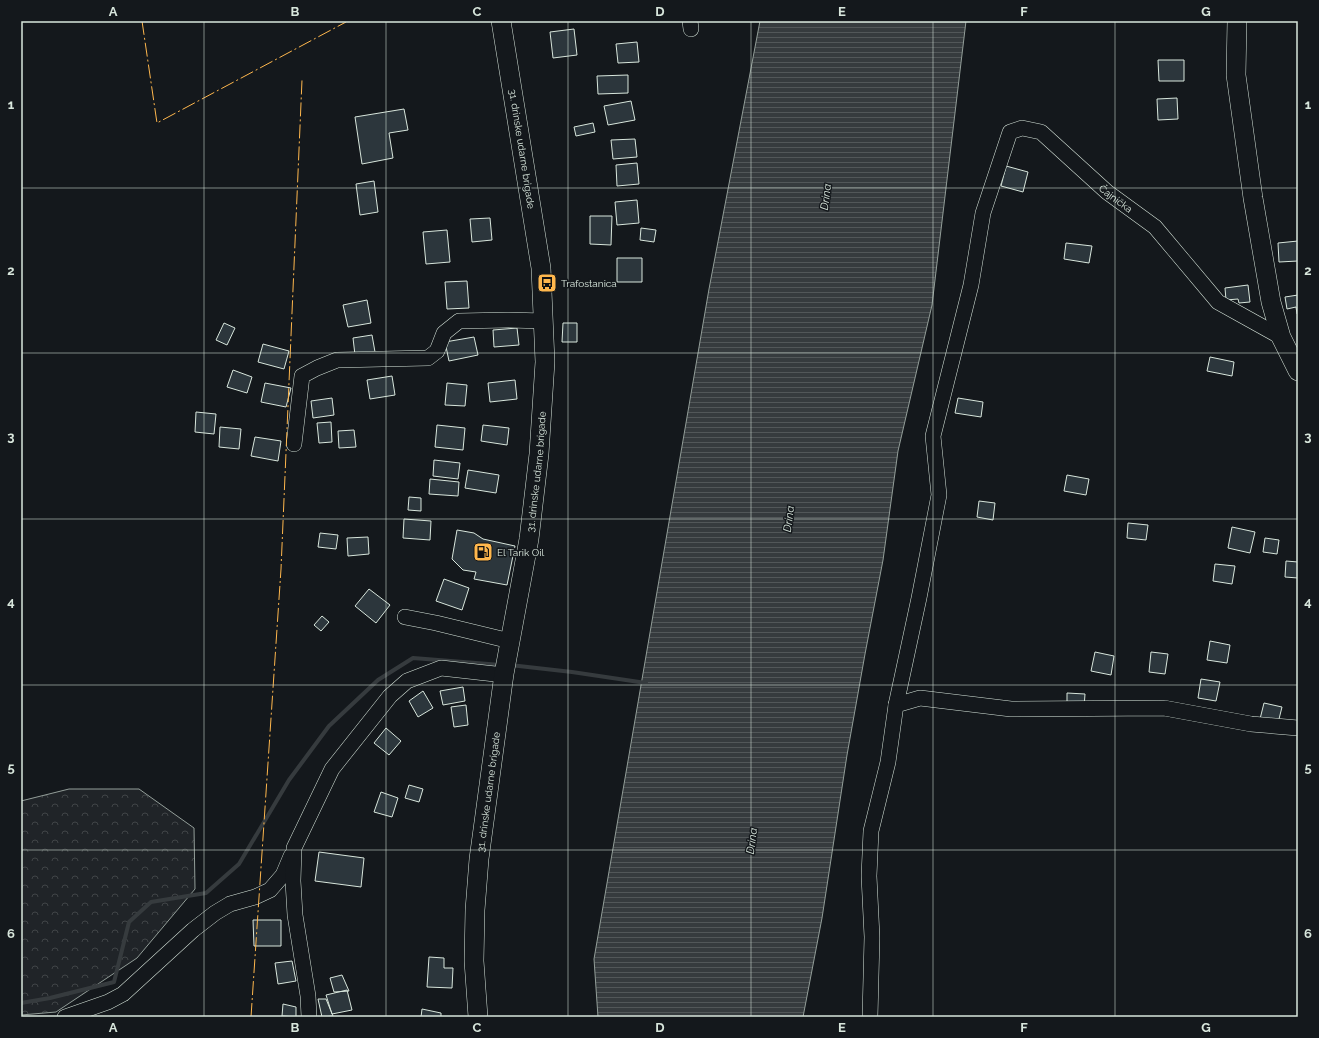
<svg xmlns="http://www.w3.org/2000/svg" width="1319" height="1038" viewBox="0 0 1319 1038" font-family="Raleway,sans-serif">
<defs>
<pattern id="forest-crowns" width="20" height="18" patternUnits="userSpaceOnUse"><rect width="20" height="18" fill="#202428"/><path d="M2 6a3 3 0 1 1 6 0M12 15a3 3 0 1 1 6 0" fill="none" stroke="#404447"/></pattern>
<pattern id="water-rules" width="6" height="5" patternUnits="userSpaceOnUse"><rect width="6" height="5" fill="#363b3e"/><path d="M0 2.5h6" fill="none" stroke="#525759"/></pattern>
</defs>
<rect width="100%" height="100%" fill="#14181c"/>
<path fill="url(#forest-crowns)" stroke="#939e99" d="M 69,789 L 139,789 L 194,828 L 195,889 L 137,958 L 56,1012 L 21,1015 L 21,801 Z"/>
<path fill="url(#water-rules)" stroke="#939e99" d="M 760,21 L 966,21 L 932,305 L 898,451 L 883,560 L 865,654 L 847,755 L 822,918 L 803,1017 L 598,1017 L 594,959 L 709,289 Z"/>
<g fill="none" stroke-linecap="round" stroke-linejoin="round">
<path stroke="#363b3e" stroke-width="4" d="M 510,665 L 572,672 L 646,683
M 21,1003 L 50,998 L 114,982 L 129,922 L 151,902 L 206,893 L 239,864 L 289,780 L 329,726 L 378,680 L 413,658 L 501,665"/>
</g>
<path fill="#2c363c" stroke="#d8e6dc" d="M 574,29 L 577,55 L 553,58 L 550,32 Z
M 637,42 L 639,62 L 618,63 L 616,44 Z
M 1158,60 L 1184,60 L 1184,81 L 1159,81 Z
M 628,75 L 628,93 L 598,94 L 597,76 Z
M 1177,98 L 1178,119 L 1158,120 L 1157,99 Z
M 631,101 L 635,120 L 608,125 L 604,106 Z
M 404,109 L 408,130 L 389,133 L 393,158 L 362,164 L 355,117 Z
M 593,123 L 595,132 L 576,136 L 574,127 Z
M 635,139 L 637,157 L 613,159 L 611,140 Z
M 637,163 L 639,184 L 617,186 L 616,165 Z
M 1006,166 L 1028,172 L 1023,192 L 1001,186 Z
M 374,181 L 378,212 L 360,215 L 356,184 Z
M 637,200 L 639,223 L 617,225 L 615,202 Z
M 590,216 L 612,216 L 611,245 L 590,244 Z
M 490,218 L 492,240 L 472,242 L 470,219 Z
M 641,228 L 656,230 L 654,242 L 640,240 Z
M 447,230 L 450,262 L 426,264 L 423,232 Z
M 1298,241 L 1298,261 L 1279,262 L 1278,243 Z
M 1066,243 L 1092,246 L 1089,263 L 1064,259 Z
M 617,258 L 642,258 L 642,282 L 617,282 Z
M 467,281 L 469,308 L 447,309 L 445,282 Z
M 1248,285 L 1250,302 L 1239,303 L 1238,299 L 1226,300 L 1225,288 Z
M 1298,295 L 1298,313 L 1297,314 L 1296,307 L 1287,309 L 1285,297 Z
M 367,300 L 371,323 L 348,327 L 343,305 Z
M 224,323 L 235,328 L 227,345 L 216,340 Z
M 563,323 L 577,323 L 577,342 L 562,342 Z
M 517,328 L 519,345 L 494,347 L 493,330 Z
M 372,335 L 375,352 L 355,355 L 353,338 Z
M 474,337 L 478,355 L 449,361 L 445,342 Z
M 263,344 L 289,351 L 284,369 L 258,362 Z
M 1210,357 L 1234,362 L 1232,376 L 1207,371 Z
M 233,370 L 252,377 L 247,393 L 227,387 Z
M 392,376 L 395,395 L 370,399 L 367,380 Z
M 515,380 L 517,399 L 490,402 L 488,383 Z
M 265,383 L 291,388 L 286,407 L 261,402 Z
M 447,383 L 467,385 L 465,406 L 445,405 Z
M 332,398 L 334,415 L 313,418 L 311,401 Z
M 958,398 L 983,402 L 981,417 L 955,413 Z
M 196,412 L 216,414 L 214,434 L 195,432 Z
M 331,422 L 332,442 L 319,443 L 317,423 Z
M 437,425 L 465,428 L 463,450 L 435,447 Z
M 483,425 L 509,428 L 507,445 L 481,441 Z
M 220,427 L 241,429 L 239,449 L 219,447 Z
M 354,430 L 356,447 L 339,448 L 338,431 Z
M 255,437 L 281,441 L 278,461 L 251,456 Z
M 434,460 L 460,463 L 458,479 L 433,476 Z
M 468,470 L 499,475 L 496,493 L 465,488 Z
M 1067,475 L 1089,479 L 1086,495 L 1064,491 Z
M 430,479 L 459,482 L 458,496 L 429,494 Z
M 409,497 L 421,498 L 421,511 L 408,510 Z
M 979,501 L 995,503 L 993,520 L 977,517 Z
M 404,519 L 431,521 L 430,540 L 403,538 Z
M 1128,523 L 1148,525 L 1146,540 L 1127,538 Z
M 1232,527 L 1255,532 L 1250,553 L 1228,548 Z
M 457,530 L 474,533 L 483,539 L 515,546 L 507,585 L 474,579 L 476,572 L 463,570 L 452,559 Z
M 320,533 L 338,535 L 336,549 L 318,547 Z
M 368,537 L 369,554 L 348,556 L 347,538 Z
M 1265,538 L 1279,540 L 1277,554 L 1263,552 Z
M 1286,561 L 1298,562 L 1298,578 L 1285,577 Z
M 1215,564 L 1235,566 L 1232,584 L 1213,581 Z
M 444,579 L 469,588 L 462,610 L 436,601 Z
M 369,589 L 390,605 L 376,623 L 355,606 Z
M 322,616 L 329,622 L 321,631 L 314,625 Z
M 1210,641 L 1230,645 L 1227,663 L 1207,660 Z
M 1095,652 L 1114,656 L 1111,675 L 1091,671 Z
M 1151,652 L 1168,654 L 1165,674 L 1149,672 Z
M 1201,679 L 1220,682 L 1216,701 L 1198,698 Z
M 463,687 L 465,701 L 443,705 L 440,691 Z
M 423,691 L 433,708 L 418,717 L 409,701 Z
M 1067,693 L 1085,694 L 1084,708 L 1067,707 Z
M 1264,703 L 1282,707 L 1278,723 L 1260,719 Z
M 466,705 L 468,725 L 454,727 L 451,707 Z
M 386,728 L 401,741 L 389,755 L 374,743 Z
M 409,785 L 423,789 L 419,802 L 405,798 Z
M 381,792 L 398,798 L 392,817 L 374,812 Z
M 319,852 L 364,858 L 361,887 L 315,881 Z
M 253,920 L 281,920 L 281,946 L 254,946 Z
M 429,957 L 444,958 L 444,968 L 453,968 L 452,988 L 427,987 Z
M 292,961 L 296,981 L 278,984 L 275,963 Z
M 342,975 L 349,991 L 334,992 L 330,978 Z
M 347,990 L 352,1010 L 332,1014 L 326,995 Z
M 318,999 L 326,999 L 333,1016 L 322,1017 Z
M 283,1004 L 296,1007 L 296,1017 L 282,1016 Z
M 422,1009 L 441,1013 L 441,1017 L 421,1017 Z"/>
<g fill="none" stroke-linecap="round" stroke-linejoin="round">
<defs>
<g id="minor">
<path d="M 690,21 L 691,29"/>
<path d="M 294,444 L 302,376 L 317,368 L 337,360 L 428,358 L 437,351 L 444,333 L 459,321 L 508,320 L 544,321"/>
<path d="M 405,617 L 436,623 L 510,641"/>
<path id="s1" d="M 896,705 L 919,598 L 939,495 L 933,436 L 971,285 L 983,213 L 1010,132 L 1022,128 L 1041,132 L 1107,192 L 1155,227 L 1218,302 L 1281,337"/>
<path d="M 65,1017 L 108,1002 L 123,994 L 193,930 L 215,913 L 230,904 L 255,897 L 270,890 L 283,875 L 291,856"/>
<path d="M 309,1017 L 308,996 L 295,915 L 293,881 L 294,848 L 332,769 L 390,696 L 407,681 L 441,668 L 504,675"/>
<path d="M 870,1017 L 872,937 L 869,876 L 871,831 L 888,762 L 896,705 L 920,698 L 1011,709 L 1164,708 L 1251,724 L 1298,728"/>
</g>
<g id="major">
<path d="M 1237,21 L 1236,75 L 1253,198 L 1271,302 L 1281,337 L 1298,371"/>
<path id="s2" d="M 478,1017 L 474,961 L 475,910 L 479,859 L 504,674 L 529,539 L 539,454 L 545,362 L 541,268 L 501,21"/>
</g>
</defs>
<use href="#minor" stroke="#d8e6dc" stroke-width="16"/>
<use href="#major" stroke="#d8e6dc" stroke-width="20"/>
<use href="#minor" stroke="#14181c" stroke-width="15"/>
<use href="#major" stroke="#14181c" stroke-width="19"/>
<path stroke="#ffb74d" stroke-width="1" stroke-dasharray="14 3 2 3" stroke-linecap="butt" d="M 142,21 L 157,123 L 346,22
M 251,1017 L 281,569 L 302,80"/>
</g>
<path fill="none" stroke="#d8e6dc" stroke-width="1" stroke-opacity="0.55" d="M 204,21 L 204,1017M 386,21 L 386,1017M 568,21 L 568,1017M 751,21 L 751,1017M 933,21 L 933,1017M 1115,21 L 1115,1017M 21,188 L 1298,188M 21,353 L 1298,353M 21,519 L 1298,519M 21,685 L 1298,685M 21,850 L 1298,850"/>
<defs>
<symbol id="bus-square" viewBox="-11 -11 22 22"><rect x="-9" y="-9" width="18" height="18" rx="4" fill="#ffb74d" stroke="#14181c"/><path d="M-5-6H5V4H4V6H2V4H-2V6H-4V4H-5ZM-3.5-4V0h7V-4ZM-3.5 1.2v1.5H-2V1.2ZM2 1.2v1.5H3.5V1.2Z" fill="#111"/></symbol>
<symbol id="fuel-square" viewBox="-11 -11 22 22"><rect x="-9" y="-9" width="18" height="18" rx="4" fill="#ffb74d" stroke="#14181c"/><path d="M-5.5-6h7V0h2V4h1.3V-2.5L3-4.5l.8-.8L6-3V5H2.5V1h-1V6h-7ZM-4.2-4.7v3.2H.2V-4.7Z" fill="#111"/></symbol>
</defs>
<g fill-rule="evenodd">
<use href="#bus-square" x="536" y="272" width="22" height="22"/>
<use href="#fuel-square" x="472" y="541" width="22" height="22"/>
</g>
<g text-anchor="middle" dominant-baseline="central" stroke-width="3" stroke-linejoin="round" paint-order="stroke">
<g font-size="10" fill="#d8e6dc" stroke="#14181c">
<text transform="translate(522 149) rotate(81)">31. drinske udarne brigade</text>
<text stroke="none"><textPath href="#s1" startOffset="720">Čajnička</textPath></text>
<text stroke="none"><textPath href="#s2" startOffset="550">31. drinske udarne brigade</textPath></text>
<text stroke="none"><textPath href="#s2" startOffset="226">31. drinske udarne brigade</textPath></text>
</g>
<g font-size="10" fill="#d8e6dc" stroke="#14181c" text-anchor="start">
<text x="561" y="283">Trafostanica</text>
<text x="497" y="552">El Tarik Oil</text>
</g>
<g font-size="11" font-style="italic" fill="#d8e6dc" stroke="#14181c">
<text transform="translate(826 197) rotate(-83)">Drina</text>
<text transform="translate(789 519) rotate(-83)">Drina</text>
<text transform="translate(752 841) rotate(-83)">Drina</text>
</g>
</g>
<rect width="1319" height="1038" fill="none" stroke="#14181c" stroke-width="44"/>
<rect x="22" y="22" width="1275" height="994" fill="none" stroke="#d8e6dc" stroke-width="1.5"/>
<g font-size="13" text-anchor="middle" font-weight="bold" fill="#d8e6dc">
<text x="113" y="16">A</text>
<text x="295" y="16">B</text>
<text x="477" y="16">C</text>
<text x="660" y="16">D</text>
<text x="842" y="16">E</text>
<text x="1024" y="16">F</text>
<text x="1206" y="16">G</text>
<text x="11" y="109">1</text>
<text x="1308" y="109">1</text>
<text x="11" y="275">2</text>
<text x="1308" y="275">2</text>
<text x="11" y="441">3</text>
<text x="1308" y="441">3</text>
<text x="11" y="606">4</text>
<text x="1308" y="606">4</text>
<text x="11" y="772">5</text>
<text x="1308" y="772">5</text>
<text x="11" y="938">6</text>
<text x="1308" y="938">6</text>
<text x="113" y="1032">A</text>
<text x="295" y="1032">B</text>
<text x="477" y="1032">C</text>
<text x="660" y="1032">D</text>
<text x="842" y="1032">E</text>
<text x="1024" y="1032">F</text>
<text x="1206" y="1032">G</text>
</g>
</svg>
